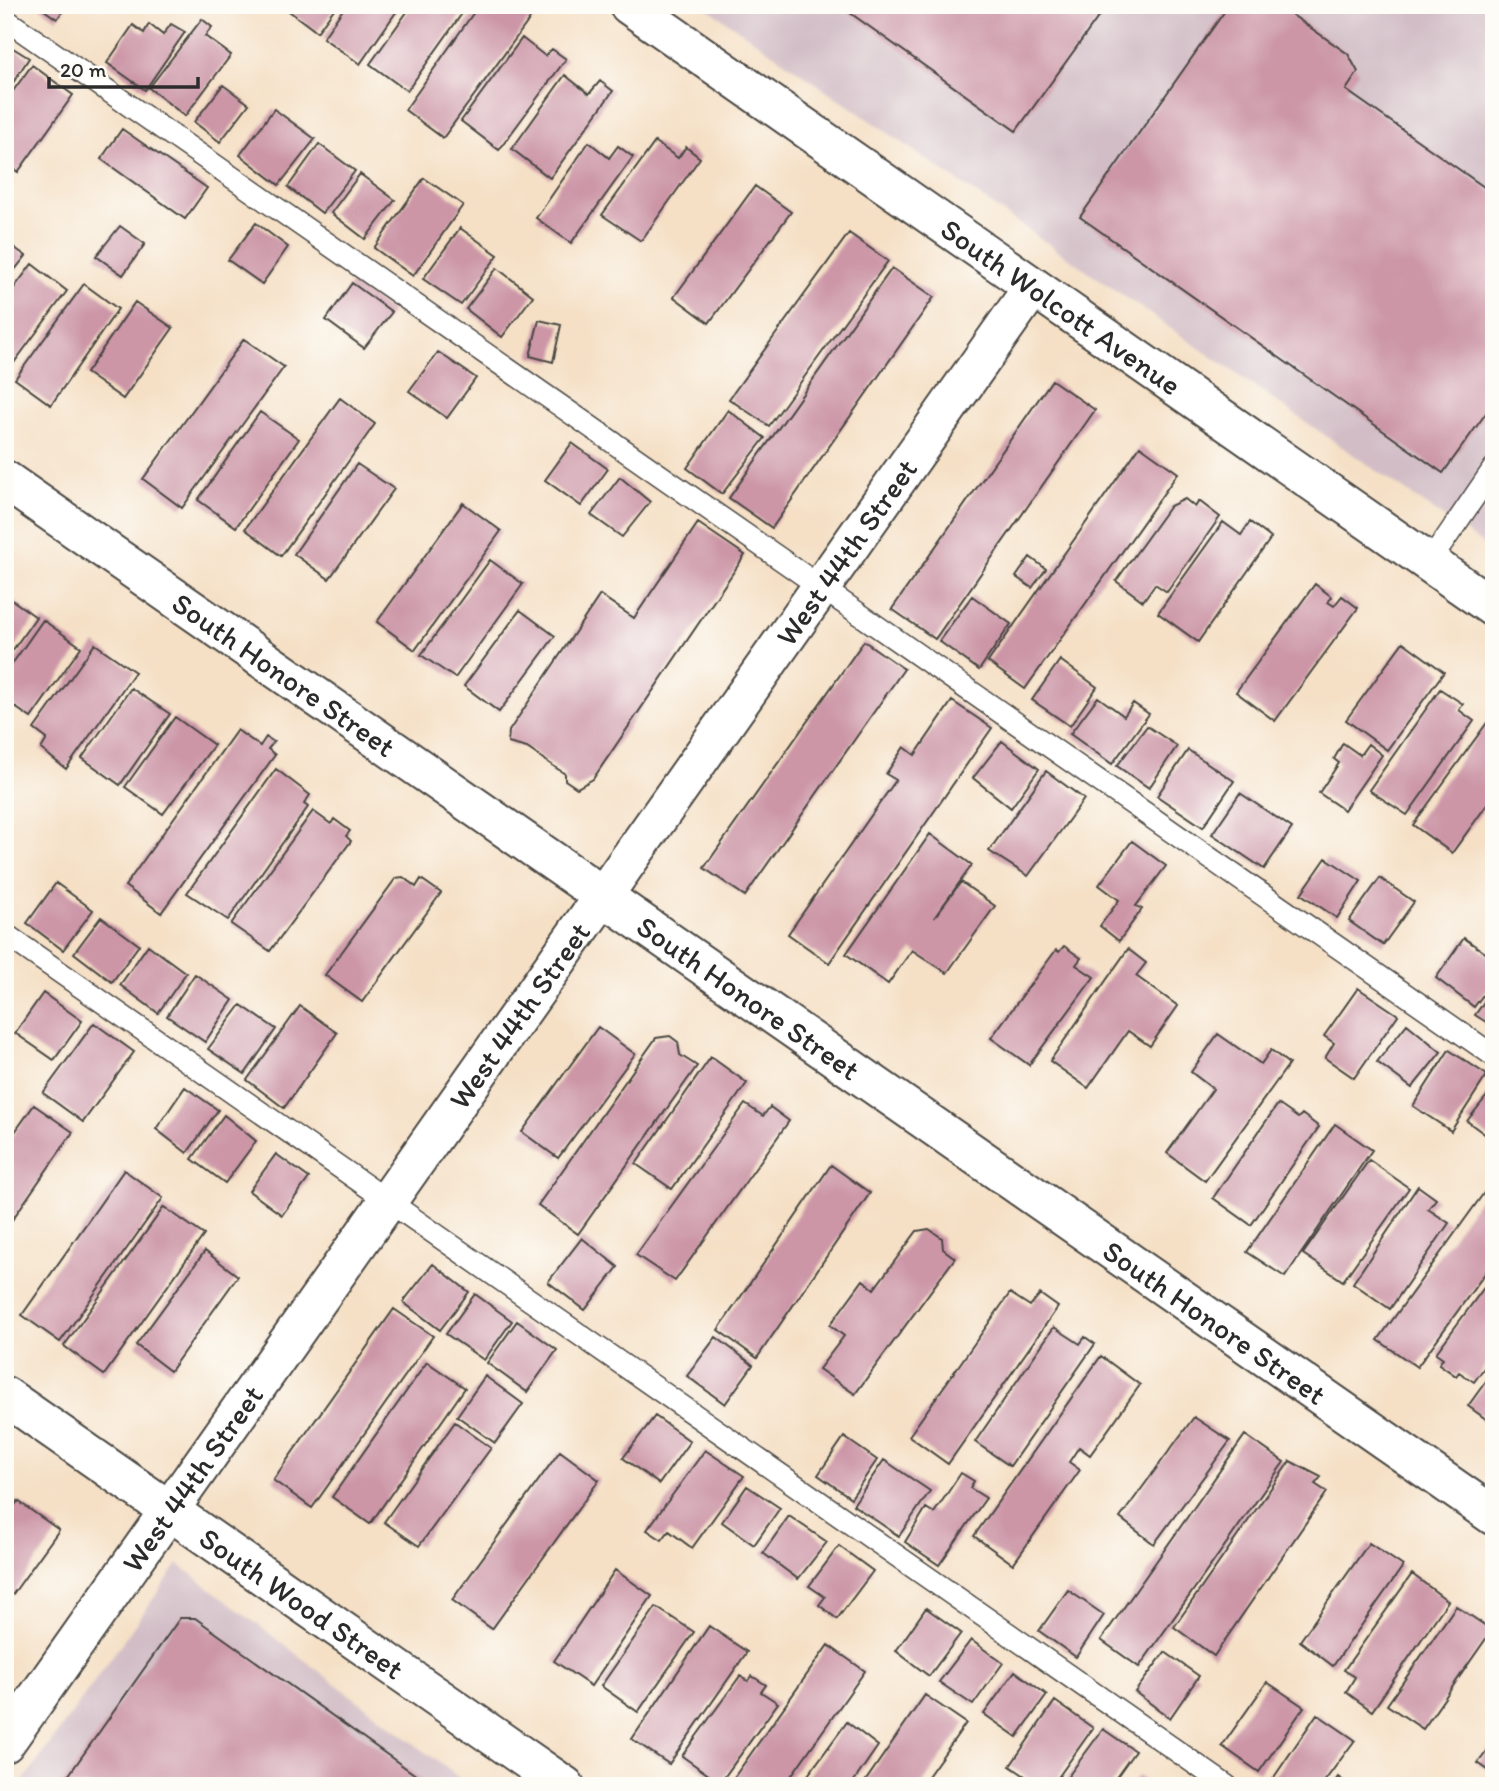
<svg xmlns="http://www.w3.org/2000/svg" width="1499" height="1791" viewBox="0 0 1499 1791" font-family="Itim,sans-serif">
<rect width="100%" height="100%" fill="#fdfcf7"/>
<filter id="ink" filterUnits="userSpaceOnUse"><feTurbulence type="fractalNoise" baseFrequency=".0143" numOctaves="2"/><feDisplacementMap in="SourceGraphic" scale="14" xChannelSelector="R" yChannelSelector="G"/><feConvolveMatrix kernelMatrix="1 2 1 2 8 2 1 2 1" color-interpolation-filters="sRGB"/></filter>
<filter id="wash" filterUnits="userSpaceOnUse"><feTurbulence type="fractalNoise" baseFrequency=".00686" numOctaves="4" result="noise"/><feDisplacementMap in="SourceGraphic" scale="28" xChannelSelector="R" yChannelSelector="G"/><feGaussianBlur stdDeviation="1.57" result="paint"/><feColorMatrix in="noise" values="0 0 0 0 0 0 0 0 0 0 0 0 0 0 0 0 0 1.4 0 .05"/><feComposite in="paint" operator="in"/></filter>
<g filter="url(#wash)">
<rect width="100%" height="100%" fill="#f5e0c6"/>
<path fill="#d2bdc6" d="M 703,5 L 1494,5 L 1494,552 Z
M 178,1564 L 462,1780 L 458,1786 L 20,1786 Z"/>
<g id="blocks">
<path fill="#cc96a7" d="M 37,5 L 67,5 L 57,19 Z
M 281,5 L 337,5 L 317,32 Z
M 346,5 L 401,5 L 360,64 L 323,38 Z
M 412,5 L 468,5 L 407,91 L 370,64 Z
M 479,5 L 518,5 L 532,16 L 443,138 L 405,110 Z
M 839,5 L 1107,5 L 1016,131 Z
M 1229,5 L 1278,5 L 1348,54 L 1358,72 L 1346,90 L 1494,194 L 1494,402 L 1443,473 L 1080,217 Z
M 202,19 L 212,27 L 205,36 L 231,55 L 185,116 L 149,88 Z
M 149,24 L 163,35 L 171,24 L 185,32 L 145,90 L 107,63 L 133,25 L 144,33 Z
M 522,38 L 545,56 L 552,49 L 566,59 L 499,150 L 461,121 Z
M 5,43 L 29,58 L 5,95 Z
M 32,65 L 73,95 L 18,172 L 5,163 L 14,146 L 5,140 L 5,102 Z
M 565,75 L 589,94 L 600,81 L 613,91 L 550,178 L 512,149 Z
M 223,85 L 249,104 L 220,142 L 194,122 Z
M 274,109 L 315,139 L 279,185 L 240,155 Z
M 122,129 L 207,188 L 185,219 L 101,159 Z
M 589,142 L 609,158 L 618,146 L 633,157 L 571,243 L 536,218 Z
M 655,142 L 678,158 L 686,147 L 700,158 L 641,241 L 602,215 Z
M 319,144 L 355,171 L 322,213 L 288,187 Z
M 360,174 L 395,200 L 365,239 L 331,213 Z
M 424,178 L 463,205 L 413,276 L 374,248 Z
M 755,186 L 791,212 L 709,323 L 674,297 Z
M 256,223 L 288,247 L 262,284 L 228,260 Z
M 120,226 L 145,244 L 123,275 L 96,256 Z
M 460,228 L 498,255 L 461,305 L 423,279 Z
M 849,233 L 888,261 L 769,426 L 729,399 Z
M 5,241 L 26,256 L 5,282 Z
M 32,264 L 67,291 L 10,368 L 5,364 L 5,300 Z
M 497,268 L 533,296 L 502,337 L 466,309 Z
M 892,268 L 934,297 L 772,528 L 729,498 Z
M 352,283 L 392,312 L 364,348 L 326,320 Z
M 84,284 L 118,309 L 51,405 L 15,379 Z
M 135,302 L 173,328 L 123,399 L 86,373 Z
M 539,320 L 561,325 L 553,362 L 530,356 Z
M 244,339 L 284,367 L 182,508 L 143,479 Z
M 438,352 L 476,378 L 447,418 L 409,391 Z
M 1052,380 L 1095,410 L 935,639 L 892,609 Z
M 340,398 L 375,424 L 281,556 L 245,529 Z
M 728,410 L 765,438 L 722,494 L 687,468 Z
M 260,412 L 299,439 L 236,527 L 198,500 Z
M 572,443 L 608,469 L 581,506 L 545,480 Z
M 1140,446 L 1178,473 L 1025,689 L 988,662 Z
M 357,464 L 394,489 L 329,579 L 294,554 Z
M 620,477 L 650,502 L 622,537 L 591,515 Z
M 1185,499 L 1195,507 L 1199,501 L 1220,517 L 1167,592 L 1155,584 L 1143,601 L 1116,581 L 1170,506 Z
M 463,503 L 501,531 L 415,650 L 377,622 Z
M 1223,522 L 1241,535 L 1250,522 L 1271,538 L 1198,642 L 1158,613 Z
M 698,523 L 745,555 L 593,779 L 577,788 L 565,780 L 565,774 L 527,748 L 508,743 L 509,731 L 600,595 L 634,618 Z
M 1030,557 L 1046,569 L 1032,588 L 1016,577 Z
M 490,560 L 523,584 L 455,678 L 421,655 Z
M 1315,584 L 1332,597 L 1328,602 L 1334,606 L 1342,596 L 1358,608 L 1275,721 L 1236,692 Z
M 5,595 L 36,617 L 5,661 Z
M 972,596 L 1011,624 L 979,670 L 939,641 Z
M 520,610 L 555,636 L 499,712 L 464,686 Z
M 43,620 L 81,647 L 31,718 L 5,700 L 5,674 Z
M 864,641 L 904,669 L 745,896 L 704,868 Z
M 1403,642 L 1444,672 L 1387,750 L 1346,720 Z
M 95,644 L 135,672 L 66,769 L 41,749 L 47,739 L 34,729 Z
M 1060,660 L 1097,687 L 1070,726 L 1032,700 Z
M 131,688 L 170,714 L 120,785 L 82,758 Z
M 1440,689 L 1463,704 L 1459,710 L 1474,721 L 1407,815 L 1369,790 Z
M 1098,697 L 1124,716 L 1133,703 L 1149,714 L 1112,764 L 1070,734 Z
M 952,701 L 992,728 L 829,963 L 788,934 L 896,780 L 886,774 L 904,747 L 915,755 Z
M 1494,713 L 1494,795 L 1452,853 L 1413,825 Z
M 175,717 L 214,745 L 163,814 L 125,787 Z
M 1147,726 L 1177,746 L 1149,788 L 1117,766 Z
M 237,730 L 260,746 L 266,737 L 274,742 L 268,749 L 275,755 L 161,913 L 125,886 Z
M 1002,741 L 1039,769 L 1011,808 L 973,778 Z
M 1343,743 L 1360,755 L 1368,744 L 1382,755 L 1344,810 L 1319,793 L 1339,763 L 1334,759 Z
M 1188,750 L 1234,781 L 1203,827 L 1157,796 Z
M 276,769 L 310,795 L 304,804 L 308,807 L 228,920 L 187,893 Z
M 1046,771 L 1084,799 L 1028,876 L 989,851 Z
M 1240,793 L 1292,828 L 1264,869 L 1212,834 Z
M 313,811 L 331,824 L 334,819 L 350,831 L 346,836 L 351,841 L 270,951 L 231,924 Z
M 930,834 L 972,865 L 934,918 L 961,882 L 995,906 L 947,973 L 912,950 L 888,984 L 846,954 Z
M 1132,841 L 1166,866 L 1136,906 L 1142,909 L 1119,941 L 1100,926 L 1119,900 L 1099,885 Z
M 1326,858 L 1361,881 L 1337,918 L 1301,894 Z
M 403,877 L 416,887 L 421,879 L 441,893 L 362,1002 L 325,975 L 396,878 Z
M 1380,878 L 1414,902 L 1383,945 L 1349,921 Z
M 56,883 L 93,910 L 63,950 L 27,923 Z
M 101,917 L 139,945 L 112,982 L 74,953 Z
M 1464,938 L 1494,959 L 1494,980 L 1474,1007 L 1436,978 Z
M 148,945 L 186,973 L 158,1013 L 120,985 Z
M 1064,946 L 1081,958 L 1076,965 L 1094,977 L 1029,1065 L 991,1038 L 1056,950 L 1059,952 Z
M 1128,949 L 1146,963 L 1136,976 L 1178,1006 L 1150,1046 L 1128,1031 L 1088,1088 L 1050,1061 Z
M 195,974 L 233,1000 L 205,1042 L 167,1016 Z
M 1358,988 L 1398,1015 L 1354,1078 L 1325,1058 L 1334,1043 L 1324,1036 Z
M 1494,988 L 1494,1027 L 1475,1015 Z
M 43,993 L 82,1021 L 54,1060 L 15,1033 Z
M 241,1005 L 276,1029 L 245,1074 L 208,1049 Z
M 300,1006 L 337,1033 L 284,1108 L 247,1080 Z
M 94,1023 L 134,1052 L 83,1122 L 43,1093 Z
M 1407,1024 L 1441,1052 L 1412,1088 L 1377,1062 Z
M 598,1027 L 635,1054 L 558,1158 L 522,1132 Z
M 1218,1034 L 1261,1064 L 1271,1050 L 1289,1064 L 1205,1181 L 1167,1153 L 1213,1089 L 1191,1072 Z
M 670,1036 L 678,1042 L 680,1055 L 697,1066 L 578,1234 L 538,1205 L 656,1038 Z
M 1449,1050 L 1487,1075 L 1451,1131 L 1413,1106 Z
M 711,1057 L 747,1083 L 672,1189 L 636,1164 Z
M 185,1087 L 218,1110 L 187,1153 L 156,1129 Z
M 1494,1087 L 1494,1141 L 1467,1121 Z
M 745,1104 L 763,1116 L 770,1107 L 789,1121 L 675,1281 L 636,1255 Z
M 1278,1104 L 1298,1118 L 1302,1114 L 1319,1127 L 1251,1225 L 1213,1198 Z
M 34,1105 L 73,1132 L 5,1230 L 5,1146 Z
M 224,1115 L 256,1141 L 225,1183 L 192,1159 Z
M 1335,1124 L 1372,1150 L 1285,1277 L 1247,1252 Z
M 276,1154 L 309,1178 L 282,1215 L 249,1191 Z
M 1369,1160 L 1409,1188 L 1343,1281 L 1303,1254 Z
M 831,1165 L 870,1193 L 757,1358 L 718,1330 Z
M 124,1170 L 163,1198 L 60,1342 L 22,1315 Z
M 1491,1183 L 1494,1185 L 1494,1261 L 1417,1367 L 1378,1340 Z
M 1418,1186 L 1436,1199 L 1428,1209 L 1449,1223 L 1390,1309 L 1353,1283 Z
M 164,1207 L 204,1235 L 104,1375 L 64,1346 Z
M 929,1229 L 942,1238 L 943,1249 L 955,1258 L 855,1394 L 819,1369 L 844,1336 L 830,1325 L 863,1280 L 874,1289 L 917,1231 Z
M 582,1238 L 618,1267 L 585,1310 L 548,1282 Z
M 205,1251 L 238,1276 L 170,1371 L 136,1345 Z
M 433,1264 L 469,1292 L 440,1330 L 403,1302 Z
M 1494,1274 L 1494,1354 L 1474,1382 L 1459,1372 L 1456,1376 L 1439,1364 L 1443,1358 L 1436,1353 Z
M 1010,1293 L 1030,1306 L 1040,1294 L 1058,1307 L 948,1464 L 909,1436 Z
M 475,1294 L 512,1321 L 484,1360 L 446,1334 Z
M 394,1309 L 433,1336 L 312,1508 L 273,1480 Z
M 517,1321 L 557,1350 L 527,1392 L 487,1363 Z
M 1054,1327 L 1080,1344 L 1085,1337 L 1095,1344 L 1010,1466 L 975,1442 Z
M 716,1337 L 753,1365 L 725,1404 L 687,1376 Z
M 1101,1356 L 1140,1385 L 1090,1455 L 1079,1447 L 1069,1462 L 1080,1470 L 1013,1564 L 974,1536 Z
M 427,1362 L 465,1388 L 370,1524 L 332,1497 Z
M 1494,1370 L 1494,1425 L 1468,1406 Z
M 485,1376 L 523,1404 L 495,1443 L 457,1416 Z
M 655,1416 L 690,1441 L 659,1484 L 623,1458 Z
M 1194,1417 L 1230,1441 L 1154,1544 L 1120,1518 Z
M 455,1422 L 491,1448 L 419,1546 L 384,1522 Z
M 1245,1435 L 1284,1462 L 1139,1667 L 1101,1640 Z
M 844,1437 L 877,1460 L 851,1498 L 818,1475 Z
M 705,1450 L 744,1476 L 692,1548 L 669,1531 L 662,1540 L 647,1530 Z
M 560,1451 L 599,1480 L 492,1629 L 452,1600 Z
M 884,1460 L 930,1491 L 899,1536 L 853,1505 Z
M 1290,1461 L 1321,1477 L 1315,1484 L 1327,1492 L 1214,1656 L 1174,1627 Z
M 961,1473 L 974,1481 L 970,1488 L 986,1498 L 939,1565 L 905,1542 L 926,1508 L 934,1513 Z
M 747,1486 L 780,1508 L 754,1545 L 722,1522 Z
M 18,1501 L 59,1530 L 5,1605 L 5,1519 Z
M 789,1516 L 827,1542 L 798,1579 L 763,1553 Z
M 1369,1543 L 1403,1566 L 1333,1666 L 1300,1641 Z
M 839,1546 L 873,1571 L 837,1619 L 819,1605 L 825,1597 L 809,1586 Z
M 615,1570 L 652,1596 L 591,1686 L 554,1661 Z
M 1412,1574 L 1448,1601 L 1372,1711 L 1346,1692 L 1355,1677 L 1344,1670 Z
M 1068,1590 L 1104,1615 L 1076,1657 L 1039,1631 Z
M 1456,1606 L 1492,1630 L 1423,1729 L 1387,1705 Z
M 656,1607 L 694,1632 L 638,1712 L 601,1686 Z
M 926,1608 L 961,1633 L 929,1676 L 896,1651 Z
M 180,1618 L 195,1618 L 431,1786 L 61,1786 Z
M 709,1626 L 747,1652 L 669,1764 L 632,1739 Z
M 971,1640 L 1003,1663 L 973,1705 L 939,1682 Z
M 828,1645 L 865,1671 L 784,1786 L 734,1786 L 730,1783 Z
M 1165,1652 L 1199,1676 L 1170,1718 L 1135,1692 Z
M 1015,1671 L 1047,1695 L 1017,1737 L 984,1714 Z
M 740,1676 L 748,1681 L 752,1676 L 766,1685 L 761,1692 L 778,1703 L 720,1783 L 682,1756 Z
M 1267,1682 L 1304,1707 L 1259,1772 L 1222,1746 Z
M 925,1695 L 966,1723 L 921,1786 L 862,1786 Z
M 1055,1701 L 1093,1728 L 1052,1786 L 1040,1786 L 1010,1766 Z
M 1317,1714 L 1355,1740 L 1321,1786 L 1268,1786 Z
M 847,1722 L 878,1746 L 856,1778 L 850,1786 L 800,1786 Z
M 1103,1729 L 1135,1751 L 1110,1786 L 1061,1786 Z
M 1494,1742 L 1494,1774 L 1478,1763 Z
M 1138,1776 L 1151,1786 L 1131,1786 Z
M 1338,1777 L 1351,1786 L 1332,1786 Z"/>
</g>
</g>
<g filter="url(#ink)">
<use href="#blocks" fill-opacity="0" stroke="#494642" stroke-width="2"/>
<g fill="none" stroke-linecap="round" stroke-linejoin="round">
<defs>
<path id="lane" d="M 5,19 L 1494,1056
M 1429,563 L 1494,468
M 5,934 L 1227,1786"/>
<g id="street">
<path id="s1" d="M 629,5 L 1494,608"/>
<path id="s2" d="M 5,480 L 1494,1516"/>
<path id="s3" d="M 5,1396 L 565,1786"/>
<path id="s4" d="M 5,1743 L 1033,287"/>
</g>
</defs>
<use href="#lane" stroke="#494642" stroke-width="24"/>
<use href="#street" stroke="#494642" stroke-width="42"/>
<use href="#lane" stroke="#fff" stroke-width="21"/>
<use href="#street" stroke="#fff" stroke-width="38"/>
</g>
</g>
<g text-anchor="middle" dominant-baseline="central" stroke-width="6" stroke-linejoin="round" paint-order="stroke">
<g font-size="30" fill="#2b2b2b" stroke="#fdfcf7">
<text stroke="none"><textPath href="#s1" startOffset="527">South Wolcott Avenue</textPath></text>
<text stroke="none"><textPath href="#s4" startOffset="1458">West 44th Street</textPath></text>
<text stroke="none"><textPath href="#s2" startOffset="340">South Honore Street</textPath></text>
<text stroke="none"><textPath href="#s2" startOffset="906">South Honore Street</textPath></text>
<text stroke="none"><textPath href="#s4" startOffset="891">West 44th Street</textPath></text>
<text stroke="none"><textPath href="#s2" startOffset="1474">South Honore Street</textPath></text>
<text stroke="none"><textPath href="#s4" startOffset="324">West 44th Street</textPath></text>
<text stroke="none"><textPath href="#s3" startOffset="362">South Wood Street</textPath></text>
</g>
</g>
<rect width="1499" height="1791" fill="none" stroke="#fdfcf7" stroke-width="28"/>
<path d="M49 77v10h149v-10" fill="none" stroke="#2b2b2b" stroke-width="3.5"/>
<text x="60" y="77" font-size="21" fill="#2b2b2b" stroke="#fdfcf7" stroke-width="5" paint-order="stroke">20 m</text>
</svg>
